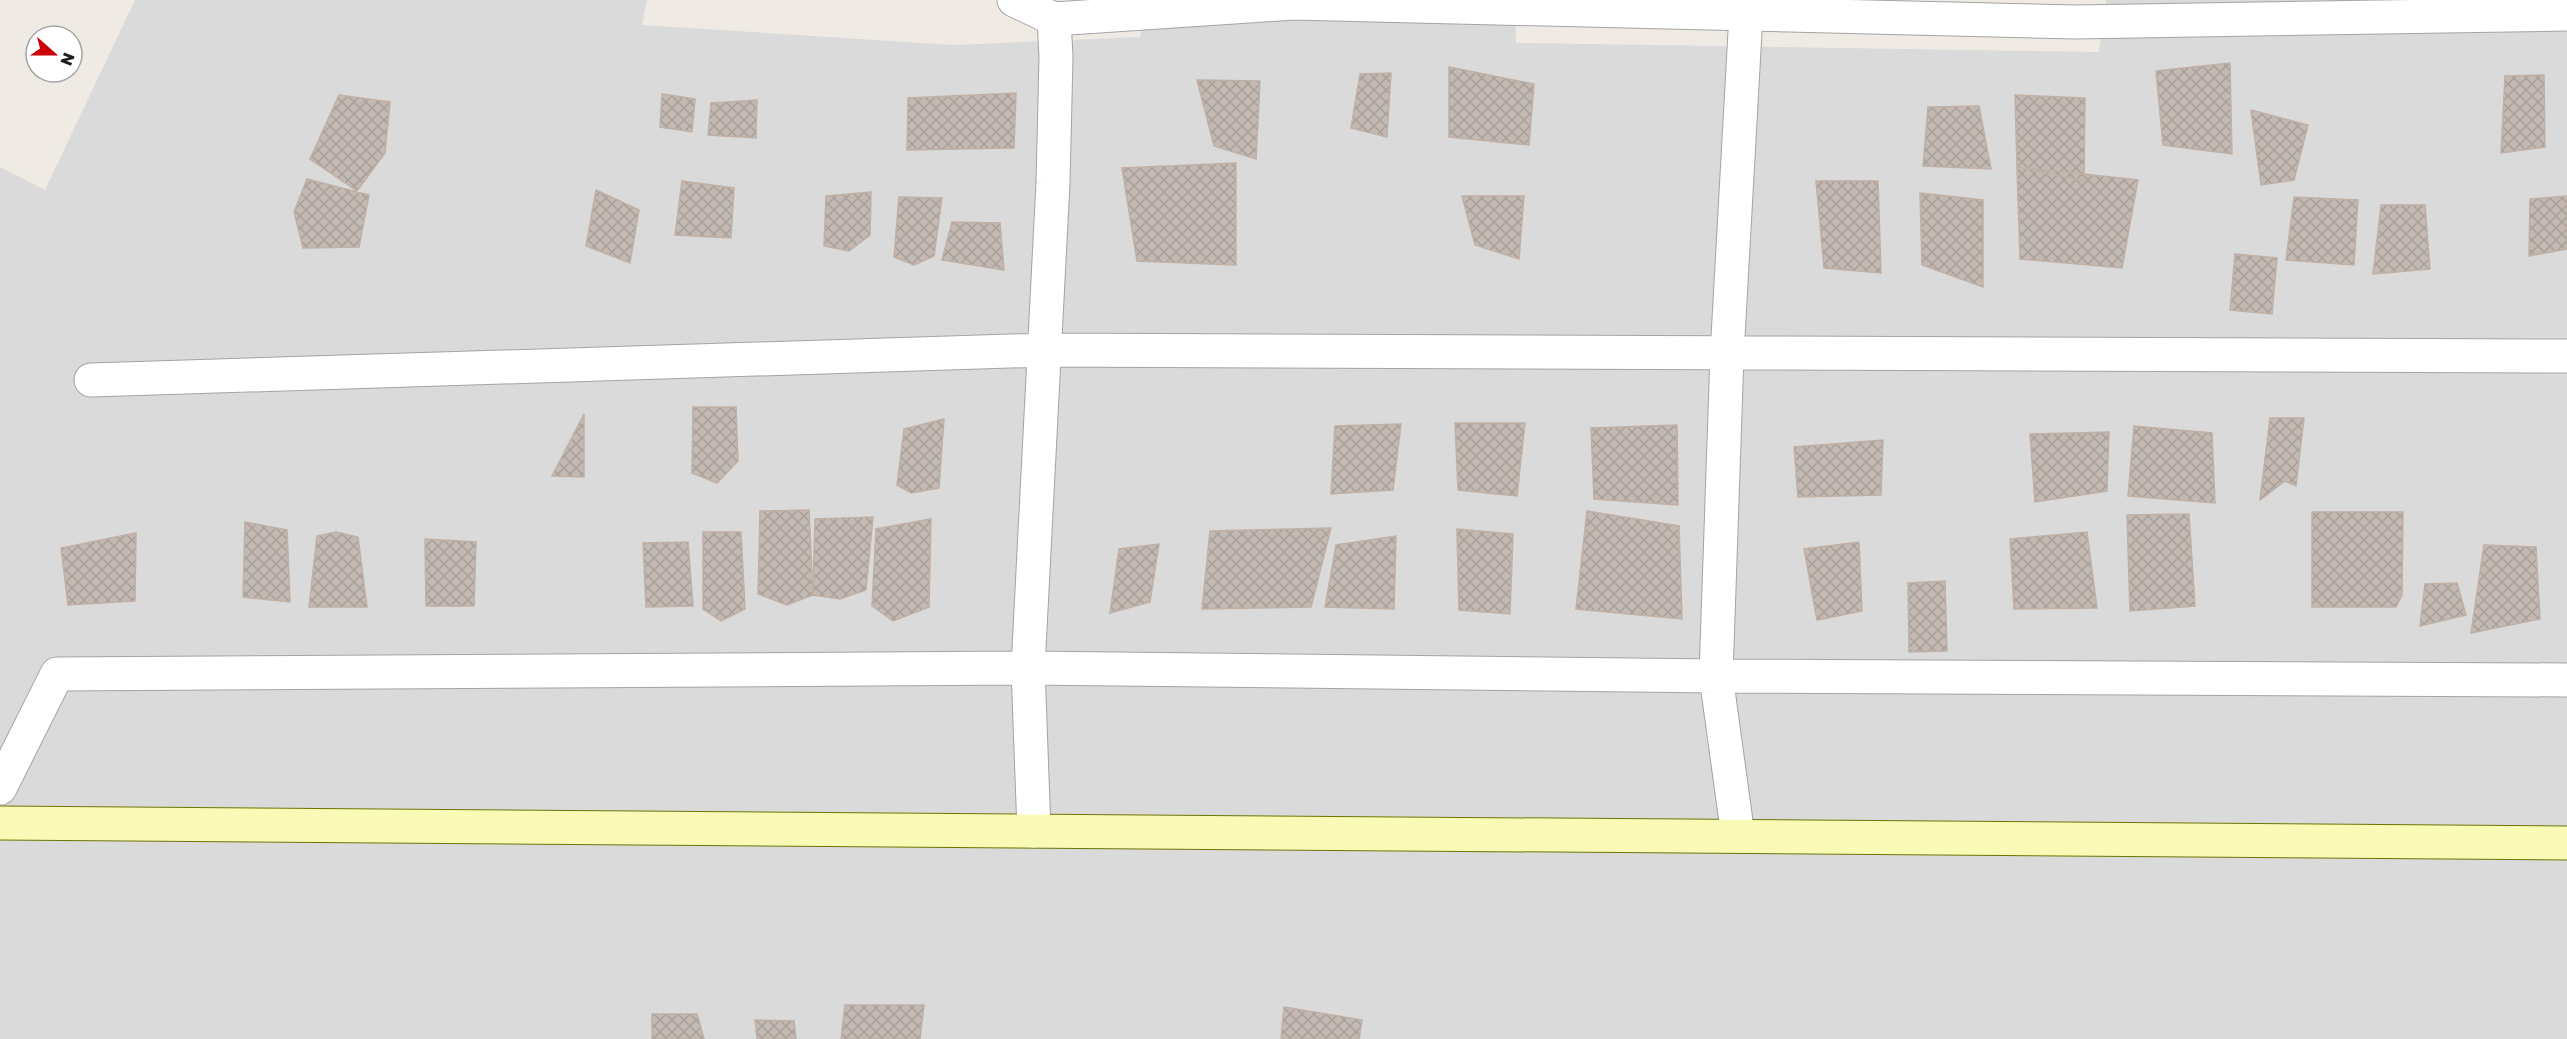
<svg xmlns="http://www.w3.org/2000/svg" width="2567" height="1039" viewBox="0 0 2567 1039" font-family="'Golos Text',sans-serif">
<defs>
<pattern id="building-cross-hatch" width="8" height="8" patternUnits="userSpaceOnUse" patternTransform="scale(1.5)"><rect width="8" height="8" fill="#c3b9b2"/><path d="M0 0l8 8M0 8l8-8" fill="none" stroke="#a79f99"/></pattern>
</defs>
<rect width="100%" height="100%" fill="#efeae3"/>
<path fill="#dbdada" d="M 135,0 L 647,0 L 642,25 L 953,45 L 1140,37 L 1149,0 L 1515,0 L 1516,43 L 2099,52 L 2106,0 L 2567,0 L 2567,1039 L 0,1039 L 0,167 L 45,190 Z"/>
<path fill="url(#building-cross-hatch)" stroke="#c0b0a5" stroke-width="1.5" d="M 2230,63 L 2232,154 L 2163,145 L 2156,71 Z
M 1449,67 L 1534,84 L 1529,145 L 1449,137 Z
M 1391,73 L 1387,137 L 1351,128 L 1360,74 Z
M 2544,75 L 2545,147 L 2501,153 L 2505,76 Z
M 1197,80 L 1260,81 L 1256,159 L 1214,146 Z
M 1016,93 L 1014,148 L 907,150 L 908,98 Z
M 662,94 L 695,99 L 692,132 L 660,127 Z
M 339,95 L 390,102 L 385,153 L 357,191 L 310,159 Z
M 2015,95 L 2085,98 L 2084,181 L 2017,167 Z
M 757,100 L 756,138 L 708,135 L 711,103 Z
M 1979,106 L 1991,169 L 1923,166 L 1928,107 Z
M 2251,110 L 2308,125 L 2294,180 L 2261,185 Z
M 1236,163 L 1236,265 L 1137,261 L 1122,168 Z
M 2017,167 L 2138,180 L 2122,268 L 2020,259 Z
M 307,179 L 369,195 L 359,247 L 303,248 L 294,212 Z
M 682,181 L 734,188 L 731,238 L 675,235 Z
M 1816,181 L 1878,181 L 1881,273 L 1824,268 Z
M 596,190 L 639,210 L 630,263 L 586,246 Z
M 871,192 L 870,235 L 849,251 L 824,246 L 826,196 Z
M 1920,193 L 1983,200 L 1983,287 L 1922,265 Z
M 1462,196 L 1524,196 L 1519,259 L 1475,245 Z
M 2567,196 L 2567,249 L 2529,256 L 2530,199 Z
M 899,197 L 942,198 L 934,256 L 914,265 L 894,257 Z
M 2294,197 L 2358,200 L 2354,265 L 2286,260 Z
M 2381,205 L 2425,205 L 2430,269 L 2373,274 Z
M 952,222 L 1000,223 L 1004,270 L 942,260 Z
M 2235,254 L 2277,258 L 2272,314 L 2230,310 Z
M 693,407 L 736,407 L 738,461 L 717,483 L 692,473 Z
M 584,414 L 584,477 L 552,476 Z
M 2270,418 L 2304,418 L 2296,486 L 2285,481 L 2260,500 Z
M 944,419 L 939,488 L 911,493 L 897,485 L 904,429 Z
M 1455,423 L 1525,423 L 1517,496 L 1458,490 Z
M 1401,424 L 1393,490 L 1331,494 L 1335,426 Z
M 1677,425 L 1678,505 L 1594,499 L 1591,428 Z
M 2134,426 L 2212,433 L 2215,503 L 2128,496 Z
M 2109,432 L 2107,491 L 2035,502 L 2030,434 Z
M 1883,440 L 1881,495 L 1798,497 L 1794,447 Z
M 809,510 L 813,595 L 787,605 L 758,594 L 760,511 Z
M 1587,511 L 1679,526 L 1682,619 L 1576,609 Z
M 2312,512 L 2403,512 L 2402,595 L 2396,607 L 2312,607 Z
M 2189,514 L 2195,606 L 2130,611 L 2127,515 Z
M 873,517 L 866,590 L 840,599 L 813,595 L 815,519 Z
M 931,519 L 929,607 L 893,621 L 872,606 L 876,529 Z
M 245,522 L 287,530 L 290,602 L 243,597 Z
M 1331,528 L 1311,607 L 1202,609 L 1210,531 Z
M 1457,529 L 1513,534 L 1510,614 L 1459,610 Z
M 336,532 L 358,537 L 367,607 L 309,607 L 317,536 Z
M 703,532 L 741,532 L 745,609 L 721,621 L 703,609 Z
M 2087,532 L 2097,608 L 2014,609 L 2010,539 Z
M 136,533 L 135,601 L 68,605 L 61,548 Z
M 1396,536 L 1394,609 L 1325,607 L 1336,545 Z
M 425,539 L 476,542 L 474,606 L 426,606 Z
M 688,542 L 693,606 L 646,607 L 643,543 Z
M 1859,542 L 1862,611 L 1817,620 L 1804,549 Z
M 1159,544 L 1150,602 L 1110,613 L 1119,549 Z
M 2484,545 L 2536,547 L 2540,619 L 2471,633 Z
M 1945,581 L 1947,651 L 1909,652 L 1908,583 Z
M 2457,583 L 2466,615 L 2420,626 L 2425,584 Z
M 845,1005 L 924,1005 L 920,1039 L 841,1039 Z
M 1284,1007 L 1362,1020 L 1359,1039 L 1281,1039 Z
M 652,1014 L 697,1014 L 704,1039 L 652,1039 Z
M 755,1020 L 794,1021 L 796,1039 L 757,1039 Z"/>
<g fill="none" stroke-linecap="round" stroke-linejoin="round">
<defs>
<path id="minor" d="M 91,380 L 1045,350 L 2567,356
M 0,788 L 57,674 L 1028,668 L 1716,676 L 2567,680
M 1034,831 L 1028,668 L 1053,183 L 1056,57 L 1054,19
M 1738,836 L 1716,676 L 1727,355 L 1746,14"/>
<path id="tertiary" d="M 1014,0 L 1054,19 L 1294,3 L 2075,22 L 2567,14"/>
<path id="secondary" d="M 0,823 L 2567,843"/>
</defs>
<use href="#minor" stroke="#a4a4a4" stroke-width="35"/>
<use href="#tertiary" stroke="#a4a4a4" stroke-width="35"/>
<use href="#secondary" stroke="#6d7504" stroke-width="35"/>
<use href="#minor" stroke="#fff" stroke-width="33"/>
<use href="#tertiary" stroke="#fff" stroke-width="33"/>
<use href="#secondary" stroke="#f9fab6" stroke-width="33"/>
</g>
<g transform="translate(54 54) rotate(111)"><circle r="28" fill="#ffffff" stroke="#a5a5a5" stroke-width="1.5"/>
<path d="M0-4.5L10 22L0 15L-10 22Z" fill="#ca0008"/>
<text y="-9" font-size="16" font-weight="bold" text-anchor="middle" fill="#1d1d1d">N</text>
</g>
</svg>
